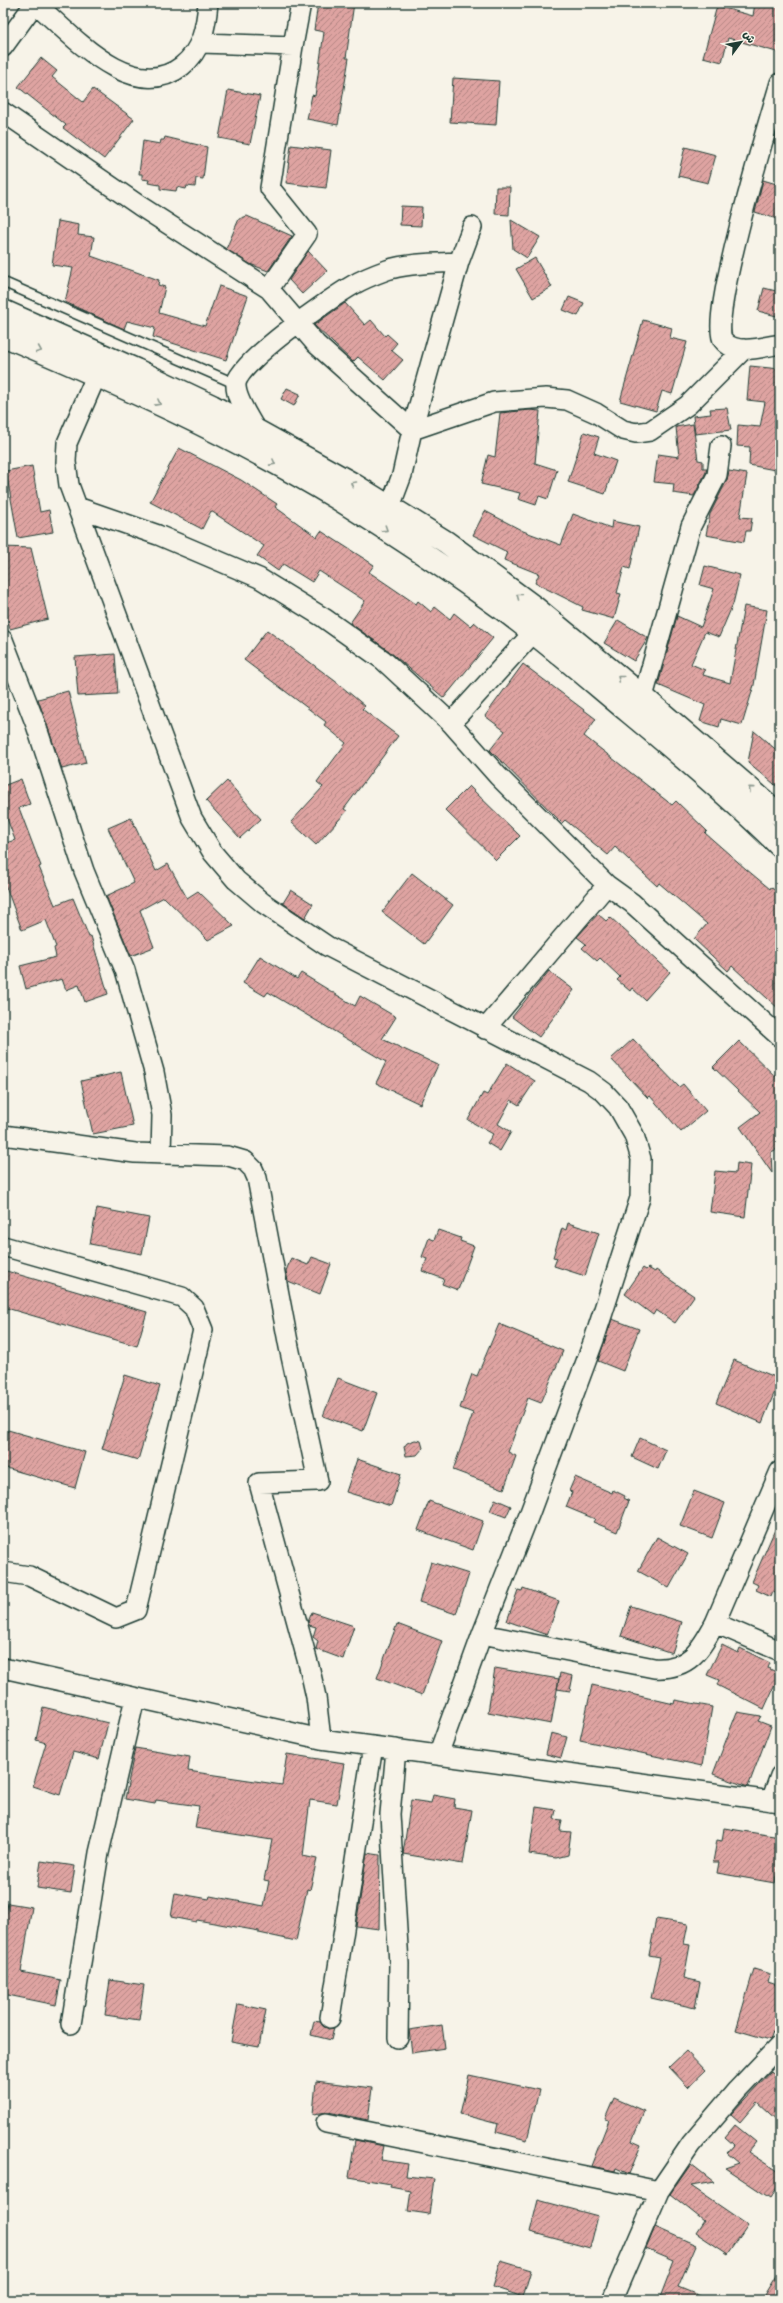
<svg xmlns="http://www.w3.org/2000/svg" width="783" height="2303" viewBox="0 0 783 2303" font-family="Mali,'Playpen Sans Arabic',sans-serif">
<defs>
<pattern id="building-hatch" width="6" height="6" patternUnits="userSpaceOnUse"><rect width="6" height="6" fill="#dea3a1"/><path d="M-1 1l2-2M0 6l6-6M5 7l2-2" fill="none" stroke="#b38684"/></pattern>
</defs>
<rect width="100%" height="100%" fill="#f7f3e8"/>
<filter id="ink" filterUnits="userSpaceOnUse"><feTurbulence type="fractalNoise" baseFrequency=".025" numOctaves="2"/><feDisplacementMap in="SourceGraphic" scale="8" xChannelSelector="R" yChannelSelector="G"/><feConvolveMatrix kernelMatrix="1 2 1 2 8 2 1 2 1" color-interpolation-filters="sRGB"/></filter>
<g filter="url(#ink)">
<path fill="url(#building-hatch)" stroke="#1f3d34" d="M 318,3 L 354,3 L 346,58 L 349,58 L 338,125 L 307,119 L 312,95 L 315,96 L 324,32 L 314,30 Z
M 755,3 L 780,3 L 780,53 L 728,38 L 722,62 L 703,57 L 717,6 L 753,16 Z
M 41,58 L 57,71 L 52,77 L 83,102 L 93,89 L 134,119 L 104,159 L 63,128 L 66,125 L 18,87 Z
M 453,78 L 499,81 L 496,125 L 450,122 Z
M 228,90 L 260,96 L 250,144 L 219,138 Z
M 780,122 L 780,146 L 774,143 Z
M 165,137 L 207,147 L 203,179 L 196,178 L 195,187 L 187,186 L 186,189 L 177,187 L 176,191 L 160,189 L 160,185 L 148,183 L 149,180 L 142,179 L 142,174 L 139,174 L 143,141 L 160,144 L 161,140 L 164,140 Z
M 291,145 L 331,150 L 326,188 L 286,183 Z
M 685,147 L 716,155 L 708,183 L 678,176 Z
M 763,180 L 780,185 L 780,220 L 755,212 Z
M 496,187 L 510,187 L 509,215 L 495,214 Z
M 401,206 L 422,207 L 421,226 L 400,225 Z
M 247,216 L 292,236 L 268,271 L 250,264 L 226,249 L 239,219 Z
M 511,220 L 540,237 L 527,258 L 513,249 Z
M 58,221 L 79,225 L 78,235 L 94,237 L 91,256 L 159,280 L 158,285 L 165,287 L 159,313 L 205,326 L 219,286 L 248,296 L 226,360 L 153,337 L 155,328 L 127,321 L 124,329 L 65,302 L 73,268 L 52,265 Z
M 308,251 L 327,271 L 302,294 L 289,280 Z
M 535,258 L 552,287 L 533,298 L 516,269 Z
M 764,288 L 780,292 L 780,317 L 758,311 Z
M 569,297 L 584,303 L 578,316 L 563,310 Z
M 345,303 L 365,325 L 371,320 L 385,336 L 387,334 L 397,343 L 391,350 L 403,360 L 385,380 L 358,357 L 353,362 L 314,325 Z
M 643,320 L 672,328 L 670,338 L 687,342 L 672,394 L 662,391 L 656,411 L 620,401 Z
M 750,366 L 780,369 L 778,405 L 780,405 L 780,471 L 749,465 L 750,447 L 737,446 L 738,425 L 760,427 L 765,402 L 747,400 Z
M 287,388 L 300,394 L 294,406 L 281,399 Z
M 727,408 L 731,430 L 695,434 L 693,416 L 711,414 L 710,409 Z
M 530,410 L 540,411 L 535,463 L 557,470 L 548,499 L 539,496 L 536,505 L 518,499 L 520,493 L 481,484 L 488,455 L 495,457 L 500,413 Z
M 693,424 L 698,460 L 703,461 L 703,468 L 707,468 L 706,472 L 694,496 L 673,493 L 674,484 L 654,482 L 658,454 L 679,457 L 676,427 Z
M 584,432 L 599,437 L 594,453 L 616,461 L 605,494 L 568,482 Z
M 179,448 L 241,480 L 277,504 L 275,507 L 317,537 L 321,531 L 374,565 L 369,572 L 416,604 L 418,601 L 431,612 L 435,607 L 450,619 L 454,613 L 470,626 L 474,622 L 493,638 L 444,698 L 389,651 L 350,623 L 365,601 L 319,571 L 312,582 L 283,564 L 278,571 L 257,556 L 264,546 L 211,511 L 202,529 L 150,502 Z
M 32,466 L 40,512 L 49,510 L 53,532 L 18,538 L 6,471 Z
M 729,471 L 747,474 L 740,517 L 752,518 L 750,531 L 746,531 L 744,542 L 706,535 L 710,514 L 727,480 Z
M 485,511 L 523,531 L 561,545 L 573,514 L 611,528 L 612,521 L 639,527 L 630,569 L 624,567 L 617,593 L 621,594 L 614,619 L 582,610 L 583,607 L 535,583 L 539,574 L 504,560 L 507,552 L 473,535 Z
M 3,547 L 31,548 L 48,619 L 10,629 L 3,600 Z
M 705,566 L 740,575 L 733,604 L 719,637 L 705,632 L 691,664 L 705,670 L 703,675 L 730,683 L 744,606 L 767,610 L 754,685 L 742,725 L 721,719 L 719,727 L 700,721 L 705,705 L 658,685 L 677,616 L 701,627 L 714,589 L 700,585 Z
M 618,620 L 648,638 L 634,661 L 604,643 Z
M 267,630 L 335,681 L 365,706 L 362,709 L 398,736 L 344,809 L 347,811 L 316,845 L 291,822 L 323,787 L 317,782 L 346,743 L 324,725 L 326,722 L 244,660 Z
M 115,654 L 118,694 L 78,696 L 75,657 Z
M 523,664 L 596,719 L 584,736 L 672,805 L 676,801 L 707,831 L 705,833 L 746,869 L 770,889 L 771,887 L 780,895 L 780,1010 L 732,966 L 728,971 L 694,939 L 707,924 L 659,883 L 657,886 L 615,847 L 608,855 L 565,820 L 562,823 L 490,750 L 505,731 L 485,716 Z
M 68,691 L 86,763 L 62,769 L 38,699 Z
M 754,731 L 780,753 L 780,789 L 748,762 Z
M 21,779 L 30,804 L 19,808 L 41,866 L 39,867 L 55,905 L 73,898 L 89,937 L 91,936 L 108,994 L 85,1002 L 79,985 L 66,990 L 62,979 L 26,989 L 20,966 L 56,957 L 54,948 L 56,947 L 46,920 L 22,930 L 3,879 L 3,844 L 15,840 L 3,808 L 3,786 Z
M 227,781 L 261,819 L 240,838 L 206,801 Z
M 469,786 L 520,836 L 496,860 L 445,810 Z
M 131,818 L 156,871 L 168,864 L 187,898 L 198,891 L 234,926 L 208,940 L 164,897 L 140,910 L 154,947 L 131,956 L 106,896 L 134,883 L 108,828 Z
M 412,873 L 453,905 L 424,944 L 382,912 Z
M 291,890 L 313,904 L 305,918 L 283,903 Z
M 598,914 L 606,921 L 610,917 L 670,972 L 645,1000 L 632,988 L 630,991 L 617,980 L 620,977 L 600,958 L 597,961 L 582,948 L 586,944 L 577,937 Z
M 260,956 L 297,979 L 301,973 L 355,1006 L 360,996 L 396,1017 L 382,1039 L 438,1065 L 420,1104 L 376,1083 L 386,1062 L 268,992 L 265,996 L 243,983 Z
M 549,971 L 574,990 L 539,1037 L 512,1017 Z
M 633,1039 L 679,1087 L 683,1084 L 706,1111 L 681,1132 L 650,1096 L 648,1098 L 611,1059 Z
M 739,1041 L 780,1081 L 780,1148 L 771,1152 L 772,1173 L 740,1127 L 760,1112 L 713,1067 Z
M 507,1063 L 535,1081 L 519,1105 L 511,1100 L 498,1124 L 511,1132 L 500,1151 L 487,1143 L 493,1134 L 468,1120 L 483,1093 L 487,1095 Z
M 121,1072 L 133,1126 L 93,1134 L 81,1081 Z
M 737,1163 L 751,1165 L 745,1217 L 710,1212 L 715,1171 L 736,1173 Z
M 97,1208 L 149,1218 L 142,1254 L 90,1244 Z
M 568,1223 L 599,1233 L 585,1276 L 554,1266 L 557,1258 L 553,1257 L 562,1228 L 566,1230 Z
M 438,1230 L 461,1238 L 460,1241 L 474,1246 L 458,1290 L 442,1284 L 444,1279 L 422,1271 L 427,1259 L 422,1257 L 429,1238 L 434,1240 Z
M 312,1257 L 331,1264 L 320,1294 L 288,1281 L 286,1271 L 291,1258 L 308,1265 Z
M 643,1268 L 646,1270 L 648,1268 L 655,1272 L 656,1270 L 694,1296 L 675,1323 L 656,1310 L 653,1315 L 625,1294 Z
M 3,1270 L 147,1312 L 137,1346 L 3,1307 Z
M 612,1319 L 639,1329 L 623,1371 L 598,1361 Z
M 499,1324 L 563,1351 L 541,1403 L 528,1398 L 508,1452 L 516,1456 L 504,1489 L 453,1470 L 473,1413 L 460,1408 L 472,1374 L 477,1376 Z
M 734,1360 L 780,1379 L 762,1423 L 716,1403 Z
M 125,1375 L 160,1386 L 138,1460 L 102,1449 Z
M 338,1378 L 377,1393 L 363,1431 L 323,1416 Z
M 8,1430 L 85,1452 L 75,1488 L 3,1467 L 3,1449 Z
M 640,1438 L 666,1450 L 658,1469 L 632,1457 Z
M 415,1440 L 421,1441 L 423,1448 L 417,1455 L 406,1456 L 404,1447 L 407,1443 Z
M 357,1459 L 401,1474 L 391,1506 L 346,1492 Z
M 575,1477 L 612,1493 L 613,1490 L 625,1496 L 624,1498 L 629,1501 L 617,1532 L 593,1522 L 595,1519 L 566,1507 L 572,1492 L 569,1491 Z
M 694,1491 L 725,1503 L 712,1538 L 680,1526 Z
M 495,1499 L 511,1506 L 506,1517 L 490,1511 Z
M 429,1501 L 483,1521 L 473,1550 L 418,1530 Z
M 780,1518 L 780,1595 L 773,1592 L 771,1597 L 756,1590 L 758,1585 L 752,1582 Z
M 657,1537 L 688,1554 L 669,1588 L 638,1571 Z
M 431,1562 L 469,1574 L 456,1614 L 419,1602 Z
M 523,1588 L 559,1601 L 547,1635 L 507,1621 L 518,1590 L 522,1591 Z
M 631,1606 L 682,1622 L 672,1653 L 621,1636 Z
M 312,1612 L 354,1626 L 343,1659 L 316,1649 L 318,1641 L 313,1637 L 316,1627 L 309,1625 L 308,1622 Z
M 397,1624 L 442,1641 L 422,1695 L 377,1678 Z
M 722,1645 L 738,1653 L 740,1648 L 770,1663 L 768,1668 L 780,1674 L 764,1709 L 717,1685 L 719,1680 L 707,1675 Z
M 495,1668 L 559,1679 L 551,1724 L 488,1712 Z
M 560,1673 L 573,1676 L 570,1691 L 557,1689 Z
M 592,1685 L 674,1704 L 675,1700 L 712,1707 L 702,1766 L 580,1740 Z
M 43,1707 L 108,1723 L 99,1759 L 73,1752 L 60,1795 L 33,1786 L 46,1743 L 36,1740 Z
M 737,1712 L 761,1716 L 758,1721 L 771,1726 L 748,1787 L 713,1774 Z
M 551,1733 L 567,1737 L 561,1758 L 546,1754 Z
M 135,1748 L 190,1757 L 188,1771 L 282,1785 L 287,1754 L 344,1763 L 337,1804 L 310,1800 L 303,1856 L 317,1859 L 310,1890 L 307,1889 L 296,1941 L 259,1933 L 259,1931 L 197,1920 L 196,1922 L 171,1917 L 175,1893 L 209,1899 L 210,1896 L 264,1906 L 269,1881 L 264,1880 L 272,1840 L 195,1828 L 199,1806 L 156,1800 L 155,1804 L 125,1799 Z
M 433,1795 L 455,1799 L 454,1807 L 472,1810 L 463,1864 L 403,1854 L 411,1800 L 431,1803 Z
M 536,1807 L 556,1810 L 554,1819 L 562,1820 L 560,1831 L 571,1832 L 568,1855 L 556,1858 L 529,1854 Z
M 724,1828 L 780,1837 L 780,1870 L 778,1870 L 775,1883 L 717,1873 L 719,1862 L 713,1862 L 717,1840 L 722,1841 Z
M 367,1853 L 380,1855 L 379,1929 L 356,1926 Z
M 41,1861 L 75,1866 L 71,1893 L 37,1888 Z
M 8,1903 L 32,1907 L 21,1972 L 61,1980 L 56,2005 L 3,1994 L 3,1928 Z
M 656,1919 L 688,1924 L 684,1944 L 690,1945 L 684,1978 L 700,1982 L 695,2008 L 651,1998 L 660,1957 L 649,1955 Z
M 754,1969 L 770,1974 L 768,1982 L 780,1986 L 780,2010 L 770,2040 L 736,2030 Z
M 110,1980 L 144,1985 L 139,2020 L 105,2015 Z
M 238,2004 L 266,2010 L 259,2047 L 231,2042 Z
M 314,2021 L 320,2022 L 328,2029 L 334,2028 L 331,2040 L 311,2035 Z
M 442,2025 L 445,2048 L 412,2053 L 409,2030 Z
M 686,2051 L 705,2071 L 688,2087 L 669,2067 Z
M 771,2071 L 780,2079 L 780,2123 L 757,2102 L 740,2122 L 731,2114 Z
M 469,2075 L 539,2090 L 527,2140 L 496,2132 L 498,2124 L 460,2114 Z
M 316,2081 L 372,2088 L 368,2120 L 328,2112 L 313,2114 Z
M 614,2098 L 644,2111 L 632,2141 L 641,2145 L 629,2174 L 616,2168 L 615,2171 L 591,2166 L 609,2120 L 605,2119 Z
M 735,2125 L 756,2142 L 748,2152 L 780,2173 L 780,2183 L 770,2198 L 725,2168 L 739,2163 L 727,2153 L 734,2145 L 725,2137 Z
M 355,2140 L 384,2146 L 381,2160 L 408,2164 L 406,2176 L 434,2179 L 429,2214 L 408,2211 L 411,2191 L 390,2187 L 391,2184 L 349,2177 Z
M 691,2164 L 714,2182 L 691,2186 L 748,2225 L 728,2254 L 696,2233 L 704,2221 L 670,2194 Z
M 538,2200 L 598,2216 L 590,2248 L 530,2232 Z
M 655,2227 L 696,2245 L 678,2287 L 710,2300 L 659,2300 L 674,2261 L 646,2249 Z
M 501,2261 L 531,2270 L 523,2297 L 493,2287 Z
M 780,2269 L 780,2300 L 761,2300 Z"/>
<g fill="none" stroke-linecap="round" stroke-linejoin="round">
<defs>
<path id="service" d="M 3,282 L 236,384"/>
<path id="minor" d="M 35,3 C 71,34 132,105 182,66 C 202,50 206,27 208,3
M 201,43 L 293,46
M 3,47 L 35,3
M 780,83 C 770,117 708,319 723,340 C 735,356 763,347 780,344
M 3,112 L 140,206 L 269,289 L 316,344 L 412,430
M 269,289 L 307,234 L 270,188 L 293,46 L 301,3
M 97,374 L 67,443 L 66,462 L 69,485 L 192,818 L 213,853 L 236,880 L 263,903 L 327,946 L 589,1081 L 604,1092 L 618,1107 L 634,1135 L 641,1159 L 640,1198 L 594,1340 L 529,1515 L 482,1634 L 438,1755
M 412,430 L 494,402 L 546,398 L 567,400 L 596,413 L 623,430 L 636,433 L 650,431 L 688,405 L 744,349
M 256,431 C 250,418 235,399 236,384 C 237,363 332,297 353,285 C 363,279 376,274 387,270 C 407,263 438,263 459,262
M 77,507 L 158,535 L 259,578 L 324,618 L 383,660 L 451,723 L 498,776 L 607,885 L 632,903 L 780,1037
M 390,507 L 402,475 L 412,430 L 459,262 L 472,227
M 3,640 L 36,725 L 84,871 L 125,970 L 154,1072 L 162,1115 L 161,1154
M 643,697 L 691,526 L 717,475 L 721,446
M 451,723 L 533,633
M 485,1029 L 607,885
M 3,1135 L 135,1153 L 228,1156 L 245,1161 L 253,1169 L 257,1178 L 289,1347 L 318,1481 L 259,1483 L 310,1670 L 316,1697 L 321,1739
M 3,1246 L 182,1297 L 194,1308 L 203,1330 L 136,1610 L 116,1618 L 29,1576 L 3,1572
M 715,1623 L 780,1651
M 482,1634 L 654,1668 C 689,1670 700,1651 715,1623 L 780,1471
M 3,1668 L 321,1739 L 780,1802
M 396,1749 L 390,1814 L 399,1964 L 398,2038
M 771,1801 L 780,1776
M 330,2018 L 373,1746
M 71,2024 L 99,1853 L 135,1698
M 326,2123 L 659,2191
M 612,2300 L 659,2191 L 691,2144 L 737,2090 L 780,2045"/>
<path id="secondary" d="M 3,311 L 136,370 L 212,406 L 351,483 L 446,542 L 534,607 L 643,697 L 780,815
M 3,335 C 117,383 231,434 337,498 C 393,533 448,569 501,608 C 545,640 587,677 629,712 C 681,755 732,798 780,846"/>
</defs>
<use href="#service" stroke="#1f3d34" stroke-width="12"/>
<use href="#minor" stroke="#1f3d34" stroke-width="22"/>
<use href="#secondary" stroke="#1f3d34" stroke-width="25"/>
<use href="#service" stroke="#f7f3e8" stroke-width="9"/>
<use href="#minor" stroke="#f7f3e8" stroke-width="19"/>
<use href="#secondary" stroke="#f7f3e8" stroke-width="22"/>
</g>
<defs><path id="oneway-chevron" d="M-2-3.5L2.5 0L-2 3.5" fill="none" stroke-width="1.6" stroke-linecap="round" stroke-linejoin="round"/></defs>
<g stroke="#8b988e">
<use href="#oneway-chevron" transform="translate(39 350) rotate(23)"/>
<use href="#oneway-chevron" transform="translate(158 403) rotate(28)"/>
<use href="#oneway-chevron" transform="translate(273 463) rotate(29)"/>
<use href="#oneway-chevron" transform="translate(353 484) rotate(-149)"/>
<use href="#oneway-chevron" transform="translate(385 529) rotate(33)"/>
<use href="#oneway-chevron" transform="translate(519 596) rotate(-144)"/>
<use href="#oneway-chevron" transform="translate(620 678) rotate(-141)"/>
<use href="#oneway-chevron" transform="translate(751 789) rotate(-139)"/>
</g>
</g>
<rect width="783" height="2303" fill="none" stroke="#f7f3e8" stroke-width="16"/>
<rect x="8" y="8" width="767" height="2287" fill="none" stroke="#1f3d34" stroke-width="1.5" filter="url(#ink)"/>
<g transform="translate(741 42) rotate(58)" stroke="#f7f3e8" stroke-width="3" paint-order="stroke">
<path d="M0-3L7 15L0 10L-7 15Z" fill="#1f3d34"/>
<text y="-6" font-size="11" font-weight="bold" text-anchor="middle" fill="#1f3d34">ش</text>
</g>
</svg>
